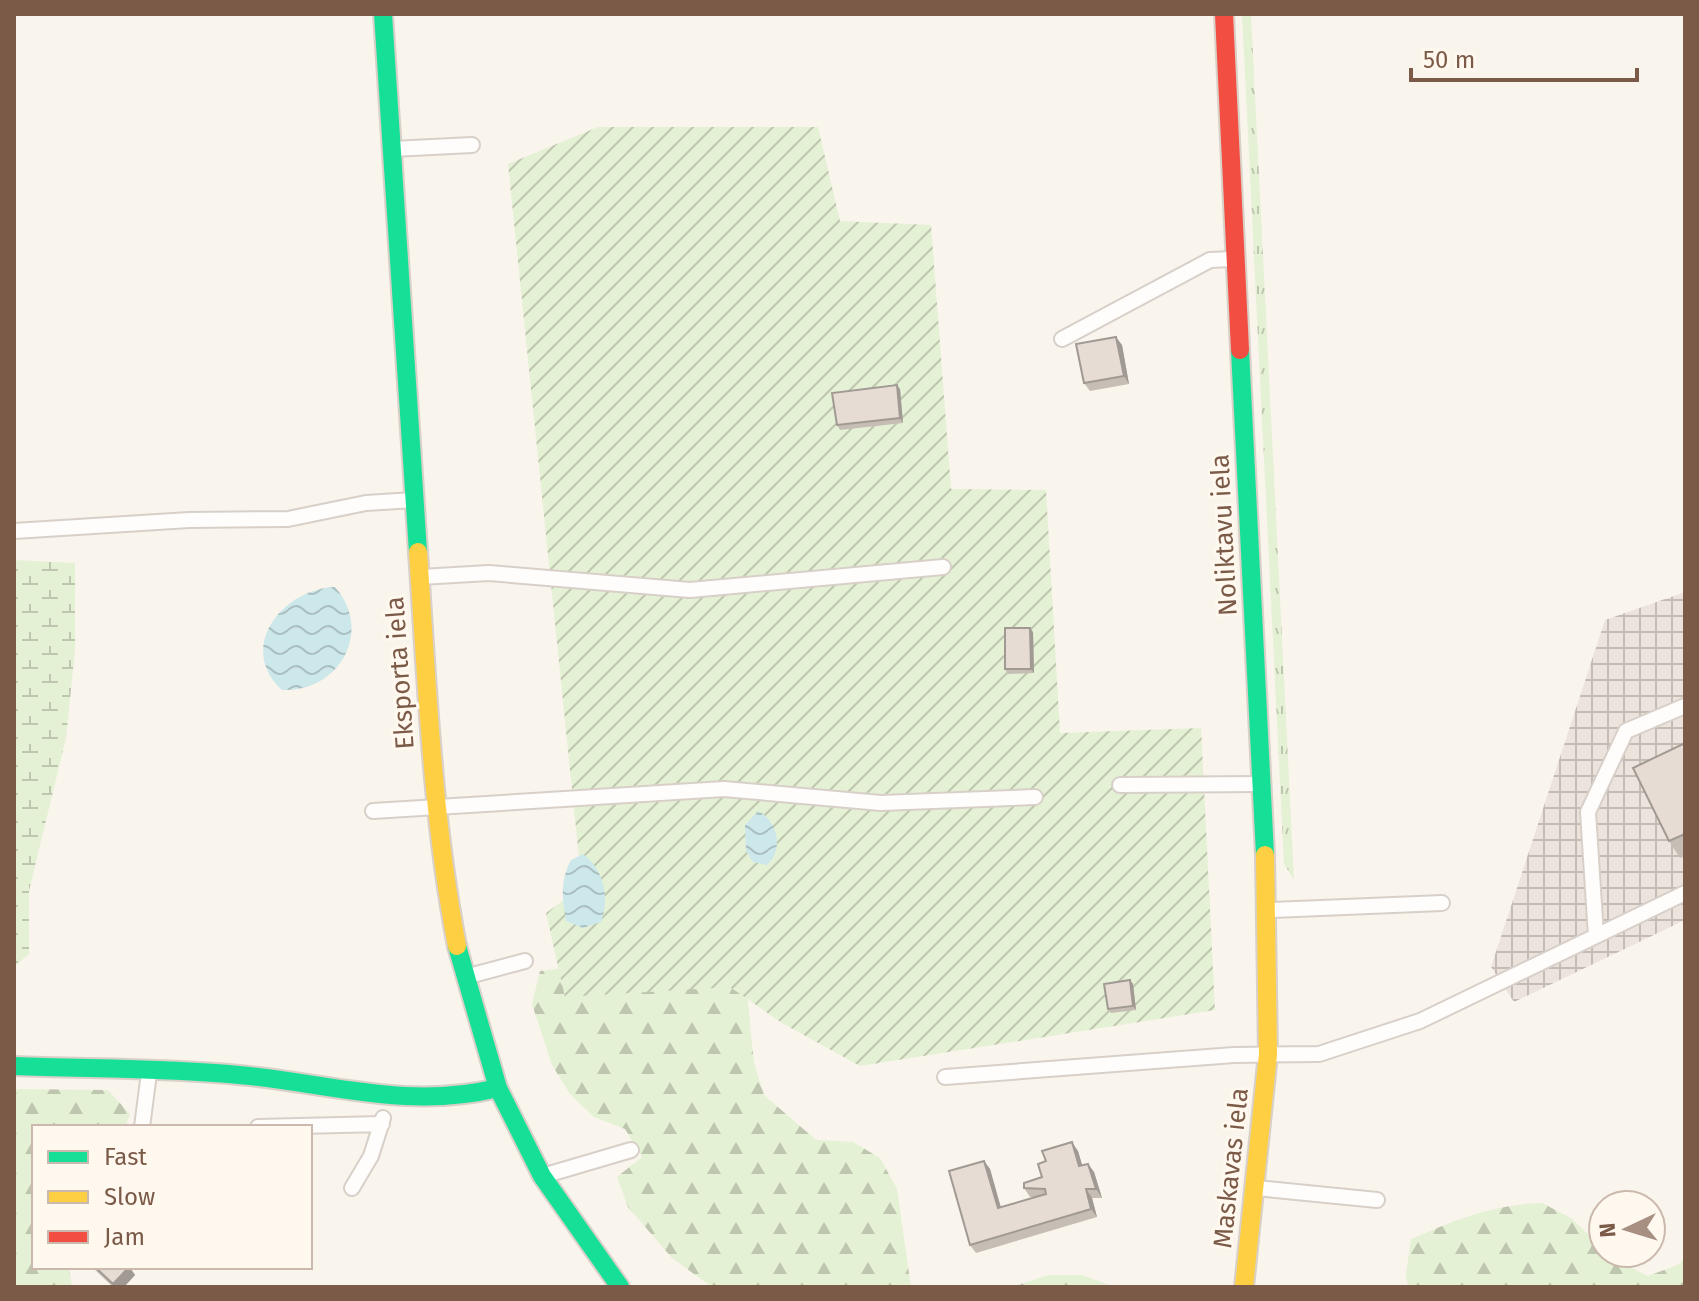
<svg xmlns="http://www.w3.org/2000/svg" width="1699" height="1301" viewBox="0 0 1699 1301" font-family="'Fira Sans',sans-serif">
<defs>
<pattern id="industrial-grid" width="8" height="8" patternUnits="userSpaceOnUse" patternTransform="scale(2)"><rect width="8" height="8" fill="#ece4dc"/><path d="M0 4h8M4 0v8" fill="none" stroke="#c4bcb4"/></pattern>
<pattern id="grass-tufts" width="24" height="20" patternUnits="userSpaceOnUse" patternTransform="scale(2)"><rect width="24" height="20" fill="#e5f1d5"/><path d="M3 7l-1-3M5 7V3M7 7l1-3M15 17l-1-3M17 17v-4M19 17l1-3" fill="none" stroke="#bfc6af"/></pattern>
<pattern id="forest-firs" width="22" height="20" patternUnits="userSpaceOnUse" patternTransform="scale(2)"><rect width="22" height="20" fill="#e5f1d5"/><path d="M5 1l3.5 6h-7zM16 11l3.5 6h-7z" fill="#bfc6af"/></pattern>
<pattern id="wetland-marsh" width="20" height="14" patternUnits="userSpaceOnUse" patternTransform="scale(2)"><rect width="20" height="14" fill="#e5f1d5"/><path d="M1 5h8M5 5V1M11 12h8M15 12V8" fill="none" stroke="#bfc6af"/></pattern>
<pattern id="garden-furrows" width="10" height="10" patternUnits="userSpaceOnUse" patternTransform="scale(2)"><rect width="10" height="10" fill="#e5f1d5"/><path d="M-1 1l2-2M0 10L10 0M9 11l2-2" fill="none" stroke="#bfc6af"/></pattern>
<pattern id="water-waves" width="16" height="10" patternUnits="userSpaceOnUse" patternTransform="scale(2)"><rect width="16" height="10" fill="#cce8eb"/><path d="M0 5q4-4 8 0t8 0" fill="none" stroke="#abbfc0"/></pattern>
</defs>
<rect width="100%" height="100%" fill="#f9f4ec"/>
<path fill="url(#industrial-grid)" d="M 1685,592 L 1685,920 L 1514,1002 L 1491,967 L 1605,620 Z"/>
<path fill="url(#grass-tufts)" d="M 1242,14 L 1251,14 L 1294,880 L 1284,864 Z"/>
<path fill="url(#forest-firs)" d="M 672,954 L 747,993 L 754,1063 L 764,1095 L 816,1140 L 853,1142 L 880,1158 L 897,1189 L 911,1287 L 712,1287 L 672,1258 L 628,1207 L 617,1177 L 642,1157 L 625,1129 L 594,1117 L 570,1094 L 552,1065 L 532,1004 L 540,971 Z
M 14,1089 L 108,1090 L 130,1114 L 125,1127 L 34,1127 L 34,1267 L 69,1267 L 72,1287 L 14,1287 Z
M 1542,1203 L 1571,1218 L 1603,1248 L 1603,1253 L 1648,1276 L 1680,1264 L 1685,1255 L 1685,1287 L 1408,1287 L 1406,1274 L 1411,1239 C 1455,1220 1494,1204 1542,1203 Z
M 1049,1275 L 1082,1275 L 1115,1287 L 1011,1287 Z"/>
<path fill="url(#wetland-marsh)" d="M 14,560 L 75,563 L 75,650 L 66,738 L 29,891 L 29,954 L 14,967 Z"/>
<path fill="url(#garden-furrows)" d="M 598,127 L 818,127 L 840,221 L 931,225 L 951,489 L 1046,490 L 1060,733 L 1201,728 L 1215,1010 L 860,1066 L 782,1023 L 730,987 L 565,997 L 546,913 L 582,887 L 508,164 Z"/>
<path fill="url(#water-waves)" d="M 335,587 C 374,631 339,693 282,690 C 236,648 282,589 335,587 Z
M 758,811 C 778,820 784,850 767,865 L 753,862 L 746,851 L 745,825 Z
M 583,854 C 604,869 610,898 601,922 L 583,928 L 566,921 C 562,898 560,881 571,860 Z"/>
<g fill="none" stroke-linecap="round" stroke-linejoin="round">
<defs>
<path id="lane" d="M 392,149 L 472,145
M 1062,339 L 1210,260 L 1232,259
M 14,531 L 189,520 L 288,519 L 366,503 L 414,500
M 420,577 L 489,573 L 690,590 L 943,567
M 1120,785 L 1258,784
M 373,811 L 724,789 L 881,803 L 1035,797
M 1272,910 L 1442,903
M 1596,936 L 1588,812 L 1626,731 L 1685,706
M 469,976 L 525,961
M 945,1077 L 1234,1055 L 1319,1054 L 1420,1021 L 1685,893
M 142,1127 L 149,1073
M 258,1127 L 382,1124
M 546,1175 L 631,1150
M 352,1188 L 371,1156 L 383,1118
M 1256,1188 L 1377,1200"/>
<path id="fast" d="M 383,14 L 418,552
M 1240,350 L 1265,855
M 457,946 L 498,1088 L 542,1176 L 620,1287
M 14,1066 C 89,1069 164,1068 239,1075 C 329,1083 407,1110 498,1088"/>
<path id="slow" d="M 418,552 C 427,684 432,816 457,946
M 1244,1287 L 1268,1054 L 1265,855"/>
<path id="jam" d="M 1224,14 L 1240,350"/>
</defs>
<use href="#lane" stroke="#d8d0c8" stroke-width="18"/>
<use href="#fast" stroke="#d9d0c8" stroke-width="22"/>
<use href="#slow" stroke="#d9d0c8" stroke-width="22"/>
<use href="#jam" stroke="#d9d0c8" stroke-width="22"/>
<use href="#lane" stroke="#fefdfc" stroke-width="14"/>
<use href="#fast" stroke="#16e098" stroke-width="18"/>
<use href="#slow" stroke="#ffcf43" stroke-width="18"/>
<use href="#jam" stroke="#f24e42" stroke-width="18"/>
</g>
<path fill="#c6bdb5" d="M 1122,345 L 1129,384 L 1090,391 L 1084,383 Z
M 900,389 L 903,423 L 840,430 L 837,425 Z
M 1033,632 L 1034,673 L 1008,674 L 1005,669 Z
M 1685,743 L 1685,856 L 1680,858 L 1669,841 Z
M 1133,984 L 1136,1010 L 1111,1013 L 1108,1009 Z
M 1078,1151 L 1082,1165 L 1088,1164 L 1094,1172 L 1102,1198 L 1092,1198 L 1097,1217 L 976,1253 L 970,1245 L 984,1161 L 990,1169 L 1001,1207 L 1036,1197 L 1030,1197 L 1024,1188 L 1042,1177 Z
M 92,1267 L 130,1267 L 135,1275 L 124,1287 L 113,1287 Z"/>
<path fill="#a19a94" d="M 1116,337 L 1122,345 L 1129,384 L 1124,376 Z
M 897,385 L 900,389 L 903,423 L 900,418 Z
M 1030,628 L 1033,632 L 1034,673 L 1031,669 Z
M 1130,980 L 1133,984 L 1136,1010 L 1133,1006 Z
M 1072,1142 L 1078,1151 L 1085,1175 L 1079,1166 Z
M 984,1161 L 990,1169 L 1003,1216 L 998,1208 Z
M 1088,1164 L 1094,1172 L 1102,1198 L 1096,1189 Z
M 1086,1189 L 1092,1198 L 1097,1217 L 1091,1209 Z
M 129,1267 L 135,1275 L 124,1287 L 115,1287 L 113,1284 Z"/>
<path fill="#e6dcd3" stroke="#a19a94" stroke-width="2" d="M 1116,337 L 1124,376 L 1084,383 L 1076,344 Z
M 897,385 L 900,418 L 837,425 L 832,393 Z
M 1005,628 L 1030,628 L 1031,669 L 1005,669 Z
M 1685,743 L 1685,834 L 1669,841 L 1633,768 Z
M 1130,980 L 1133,1006 L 1108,1009 L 1104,984 Z
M 1072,1142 L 1079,1166 L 1088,1164 L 1096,1189 L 1086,1189 L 1091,1209 L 970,1245 L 949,1171 L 984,1161 L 998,1208 L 1046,1194 L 1045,1189 L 1024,1188 L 1024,1183 L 1042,1177 L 1038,1164 L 1046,1161 L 1042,1151 Z
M 95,1267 L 129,1267 L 113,1284 Z"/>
<g text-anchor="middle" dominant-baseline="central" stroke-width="6" stroke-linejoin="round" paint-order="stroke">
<g font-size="26" fill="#7b5a48" stroke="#fff8ef">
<text transform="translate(1224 535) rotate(-93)">Noliktavu iela</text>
<text transform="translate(400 673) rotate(-94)">Eksporta iela</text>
<text transform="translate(1231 1168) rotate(-84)">Maskavas iela</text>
</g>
</g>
<rect width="1699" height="1301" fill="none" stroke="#7b5a48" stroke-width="32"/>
<rect x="32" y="1125" width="280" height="144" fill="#fff8ef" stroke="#cab9ac" stroke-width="2"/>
<rect x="48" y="1151" width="40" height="12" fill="#16e098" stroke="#cab9ac" stroke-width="2"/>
<text x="104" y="1165" font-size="24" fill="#7b5a48">Fast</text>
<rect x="48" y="1191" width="40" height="12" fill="#ffcf43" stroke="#cab9ac" stroke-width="2"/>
<text x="104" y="1205" font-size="24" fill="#7b5a48">Slow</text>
<rect x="48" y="1231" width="40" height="12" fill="#f24e42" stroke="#cab9ac" stroke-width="2"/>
<text x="104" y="1245" font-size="24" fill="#7b5a48">Jam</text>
<g transform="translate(1627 1229) rotate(266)"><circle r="38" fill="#fff8ef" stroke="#cab9ac" stroke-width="2"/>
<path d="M0-6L14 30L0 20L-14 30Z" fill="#a79081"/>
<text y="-12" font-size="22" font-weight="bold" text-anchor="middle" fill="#7b5a48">N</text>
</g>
<path d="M1411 68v12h226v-12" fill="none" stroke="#7b5a48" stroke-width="4"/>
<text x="1423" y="68" font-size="24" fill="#7b5a48" stroke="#fff8ef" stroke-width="6" paint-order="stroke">50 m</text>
</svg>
